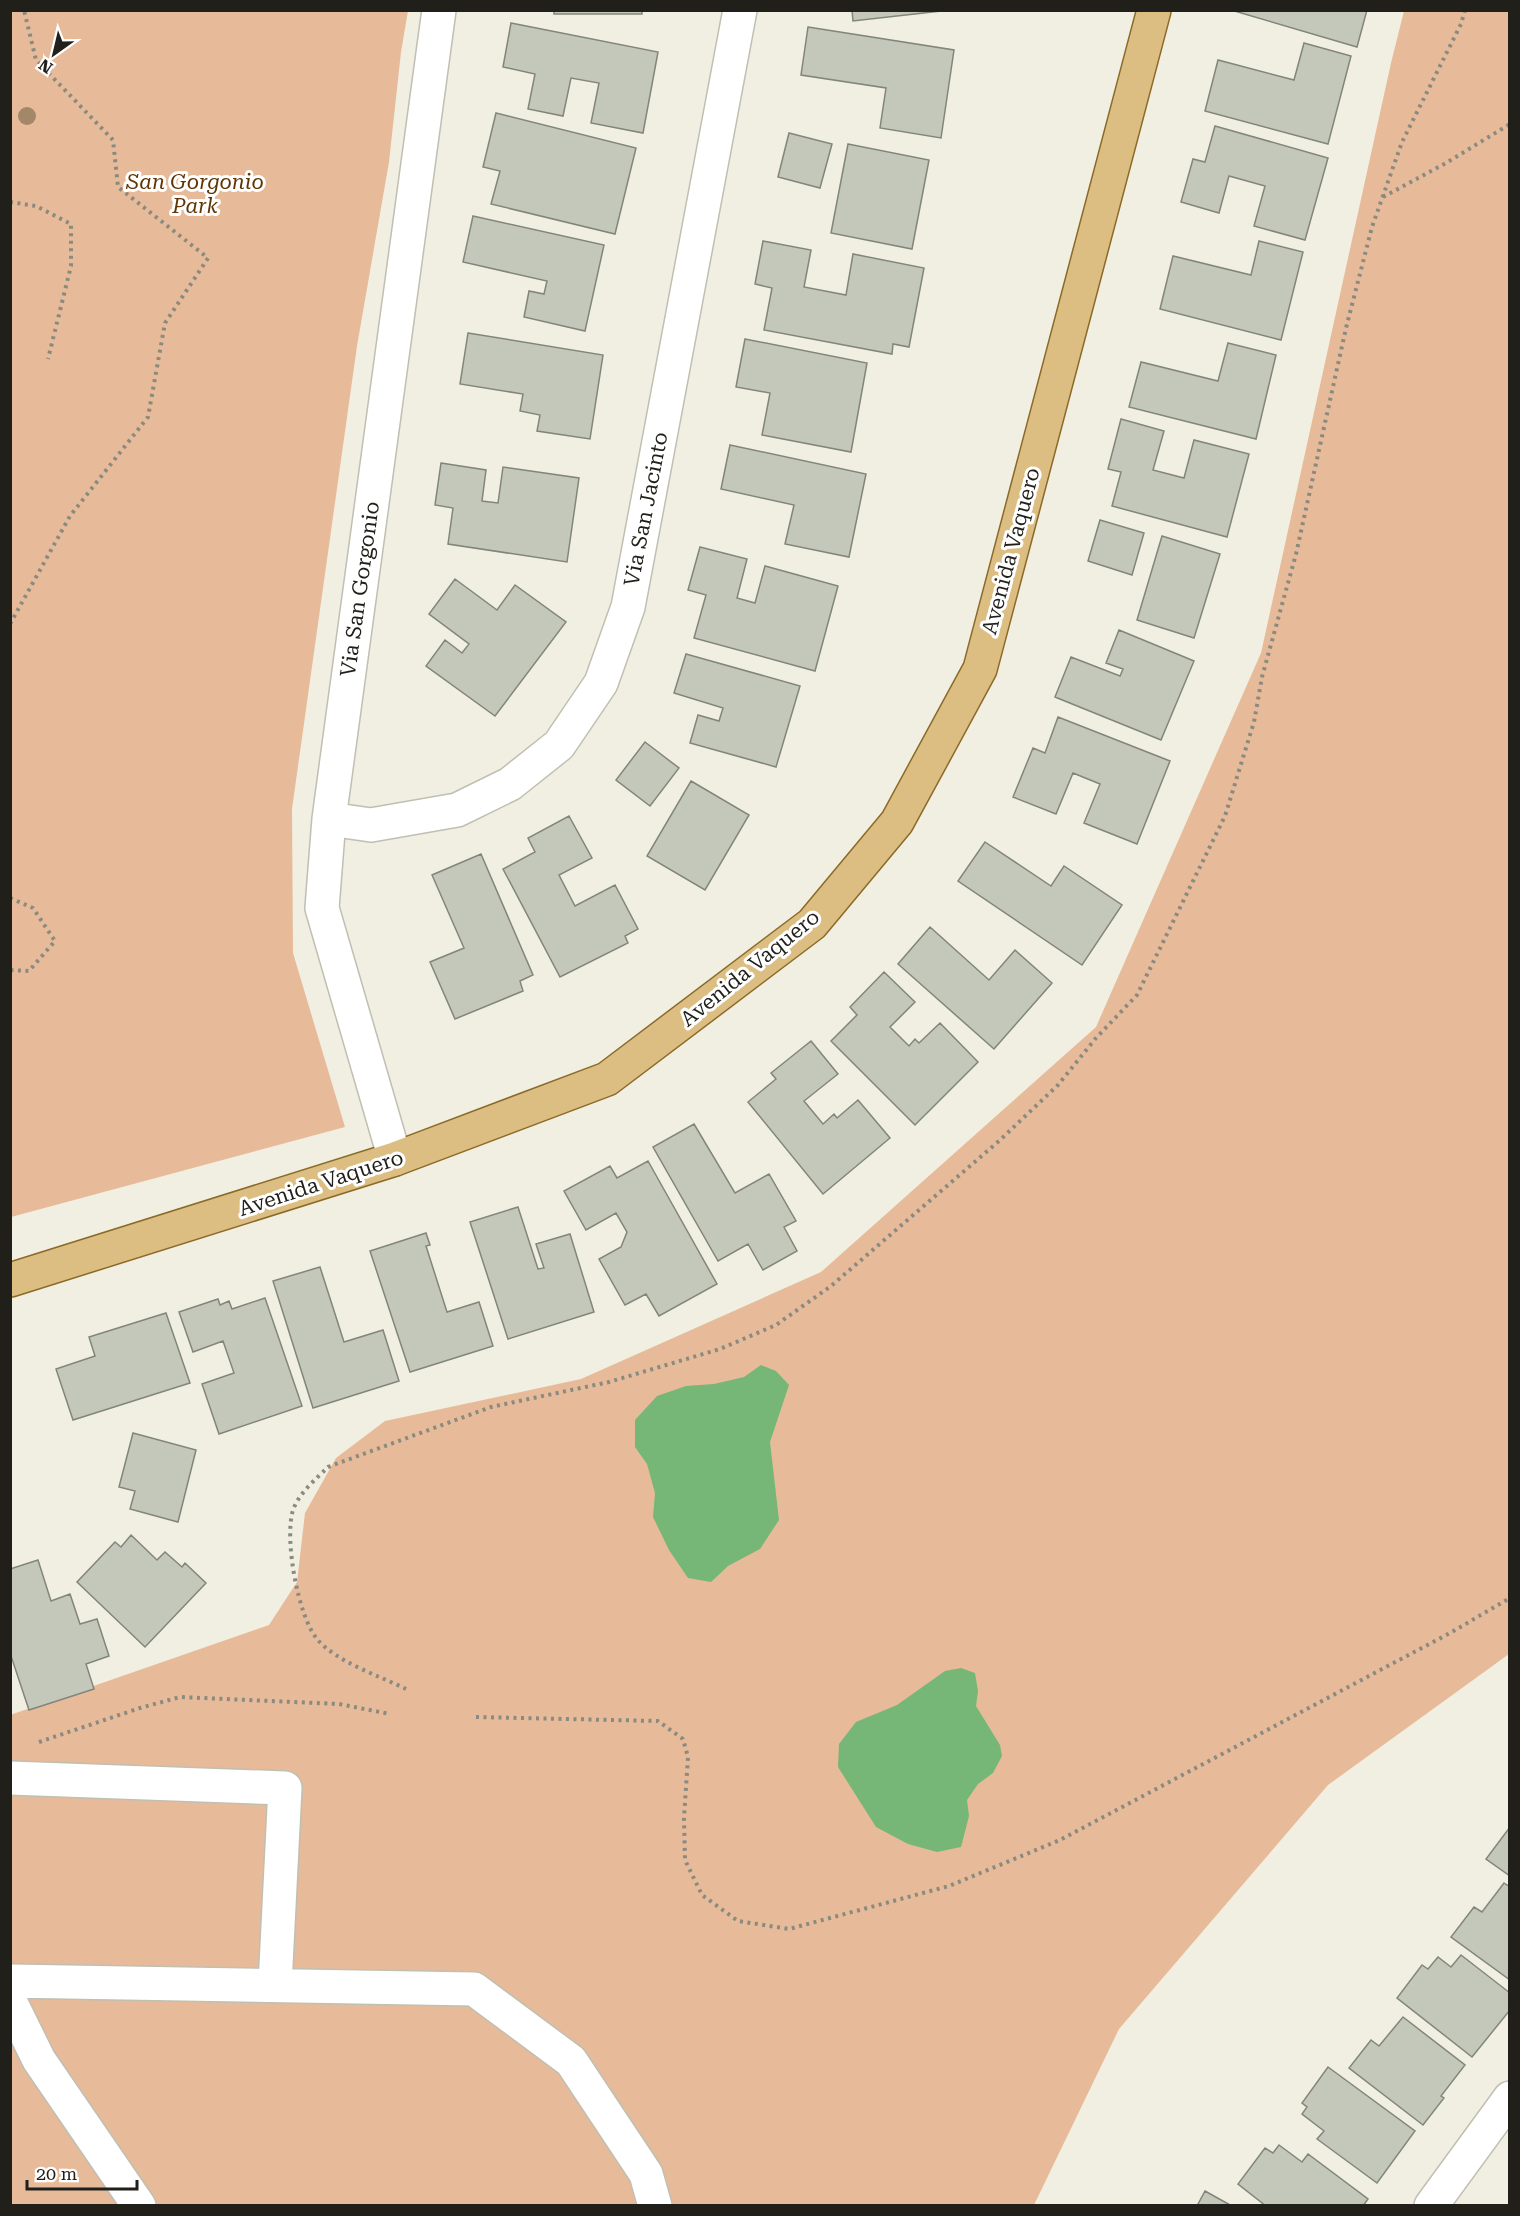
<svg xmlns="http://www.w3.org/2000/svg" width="1520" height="2216" viewBox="0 0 1520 2216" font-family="'Roboto Serif',serif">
<rect width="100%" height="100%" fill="#f1efe2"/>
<path fill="#e7bb99" d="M 11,10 L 408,11 L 401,52 L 389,162 L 357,346 L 292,809 L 293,953 L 345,1127 L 11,1217 Z
M 1404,11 L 1509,11 L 1509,1654 L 1328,1785 L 1119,2029 L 1034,2205 L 11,2205 L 10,1715 L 269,1625 L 297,1582 L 305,1513 L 336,1458 L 385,1421 L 581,1379 L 821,1272 L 1096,1027 L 1261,653 L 1391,63 Z"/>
<path fill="#76b676" d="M 761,1365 L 776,1371 L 789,1385 L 770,1442 L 779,1520 L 760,1549 L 728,1566 L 711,1582 L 688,1578 L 669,1550 L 653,1517 L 655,1493 L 647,1464 L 635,1447 L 635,1420 L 657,1396 L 686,1386 L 714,1384 L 744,1377 Z
M 961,1668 L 975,1673 L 978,1691 L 976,1706 L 1000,1745 L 1002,1756 L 993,1773 L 978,1784 L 967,1800 L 969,1816 L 961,1847 L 937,1852 L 908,1844 L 876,1827 L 838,1767 L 839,1744 L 856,1722 L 897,1705 L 945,1671 Z"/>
<path fill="#c4c8bb" stroke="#82867a" stroke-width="1.5" d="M 554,10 L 642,10 L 642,14 L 554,14 Z
M 852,10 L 941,10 L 941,11 L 853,21 Z
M 1231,10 L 1367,10 L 1357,47 Z
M 511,23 L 658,52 L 643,133 L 591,123 L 599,83 L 571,78 L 563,116 L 528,109 L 535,74 L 503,67 Z
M 808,27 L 954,50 L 941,138 L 880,128 L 886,88 L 801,75 Z
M 1304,43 L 1351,56 L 1328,144 L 1205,111 L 1218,60 L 1294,80 Z
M 496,113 L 636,148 L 615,234 L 491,204 L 500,171 L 483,167 Z
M 1215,126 L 1328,158 L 1305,240 L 1254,226 L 1265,186 L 1229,176 L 1219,213 L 1181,202 L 1193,159 L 1205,162 Z
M 789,133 L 832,144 L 820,188 L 778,177 Z
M 848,144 L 929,160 L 912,249 L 831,233 Z
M 473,216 L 604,245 L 585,331 L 524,317 L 529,291 L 544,294 L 547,281 L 463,262 Z
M 763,241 L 811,250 L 804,287 L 846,295 L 853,254 L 924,268 L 909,347 L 893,344 L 892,354 L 764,330 L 772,288 L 755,284 Z
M 1259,241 L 1303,252 L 1281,340 L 1160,309 L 1173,256 L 1251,275 Z
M 468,333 L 603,355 L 590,439 L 537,431 L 540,415 L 520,411 L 523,394 L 460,384 Z
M 745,339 L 867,363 L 851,452 L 762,435 L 770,393 L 736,387 Z
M 1228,343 L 1276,355 L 1256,439 L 1129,407 L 1141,362 L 1218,381 Z
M 1121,419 L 1164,431 L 1153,470 L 1184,478 L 1194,440 L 1249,454 L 1227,537 L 1112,506 L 1121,472 L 1108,469 Z
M 730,445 L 866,474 L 849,557 L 785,544 L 794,505 L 721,489 Z
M 441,463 L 486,470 L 482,501 L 498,503 L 503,467 L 579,478 L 567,562 L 448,544 L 453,508 L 435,505 Z
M 1100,520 L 1144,533 L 1132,575 L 1088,561 Z
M 1162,536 L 1220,554 L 1194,638 L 1137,620 Z
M 700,547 L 747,559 L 737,598 L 755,603 L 765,566 L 838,586 L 815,671 L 694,638 L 706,595 L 688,590 Z
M 455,579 L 497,610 L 515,585 L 566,622 L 495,716 L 426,666 L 445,640 L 462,653 L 469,644 L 429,614 Z
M 1119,630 L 1194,661 L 1161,740 L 1055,697 L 1071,657 L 1120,676 L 1123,669 L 1106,663 Z
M 686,654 L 800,686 L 776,767 L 690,743 L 698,715 L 719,721 L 723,708 L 674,693 Z
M 1058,717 L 1170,761 L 1137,844 L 1084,823 L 1100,784 L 1073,773 L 1056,814 L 1013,797 L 1033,748 L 1045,753 Z
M 645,742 L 679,768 L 650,806 L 616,780 Z
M 691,781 L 749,815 L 705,890 L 647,856 Z
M 569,816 L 592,858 L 559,875 L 575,906 L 615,885 L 638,929 L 625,936 L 628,943 L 560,977 L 503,869 L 535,852 L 528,838 Z
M 985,842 L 1051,886 L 1064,866 L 1122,905 L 1082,965 L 958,881 Z
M 481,854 L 533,975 L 520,981 L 523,991 L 455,1019 L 430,962 L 464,948 L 432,875 Z
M 930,927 L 989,980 L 1015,950 L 1052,983 L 994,1049 L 898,964 Z
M 884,972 L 915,1002 L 890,1027 L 909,1046 L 915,1039 L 919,1043 L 940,1023 L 978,1062 L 915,1125 L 831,1041 L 857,1015 L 850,1007 Z
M 811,1041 L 838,1074 L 804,1101 L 823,1124 L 834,1114 L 837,1118 L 858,1100 L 890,1138 L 823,1194 L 748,1102 L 776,1079 L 771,1073 Z
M 694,1124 L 735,1193 L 769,1174 L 796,1221 L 784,1227 L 797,1251 L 763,1270 L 748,1244 L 718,1261 L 653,1147 Z
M 648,1161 L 717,1284 L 659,1316 L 646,1294 L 625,1305 L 599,1259 L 621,1247 L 627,1232 L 616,1213 L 586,1230 L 564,1191 L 610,1166 L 617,1178 Z
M 518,1207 L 538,1269 L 544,1268 L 536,1244 L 570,1234 L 594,1312 L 508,1339 L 470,1222 Z
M 426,1233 L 430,1245 L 426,1246 L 447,1312 L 479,1302 L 493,1346 L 410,1372 L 370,1251 Z
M 320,1267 L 344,1342 L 383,1330 L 399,1381 L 313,1408 L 273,1281 Z
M 265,1298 L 302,1406 L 219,1434 L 202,1384 L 234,1373 L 223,1341 L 193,1352 L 179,1312 L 218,1299 L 220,1305 L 229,1301 L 232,1309 Z
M 166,1313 L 190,1383 L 73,1420 L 56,1369 L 95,1356 L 89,1337 Z
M 133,1433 L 196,1450 L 178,1522 L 130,1509 L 135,1491 L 119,1487 Z
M 131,1535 L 157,1560 L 165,1552 L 182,1567 L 185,1563 L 206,1583 L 145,1647 L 77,1582 L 115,1542 L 121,1547 Z
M 38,1560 L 51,1601 L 70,1594 L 80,1624 L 97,1619 L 109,1656 L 86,1664 L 94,1689 L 29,1710 L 10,1653 L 10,1569 Z
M 1510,1827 L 1510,1876 L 1486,1859 Z
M 1504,1883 L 1510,1887 L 1510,1980 L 1451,1937 L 1474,1907 L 1482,1912 Z
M 1461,1955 L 1510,1993 L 1510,2010 L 1472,2057 L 1397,1998 L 1422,1965 L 1428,1969 L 1438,1957 L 1451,1967 Z
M 1403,2017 L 1465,2065 L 1441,2096 L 1444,2098 L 1423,2125 L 1349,2068 L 1371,2040 L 1379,2046 Z
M 1328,2067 L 1415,2131 L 1377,2183 L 1317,2139 L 1324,2131 L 1302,2114 L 1307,2107 L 1302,2103 Z
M 1279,2145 L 1302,2162 L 1308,2154 L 1368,2199 L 1363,2206 L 1266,2206 L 1238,2184 L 1265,2148 L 1273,2153 Z
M 1205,2191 L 1232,2206 L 1197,2206 Z"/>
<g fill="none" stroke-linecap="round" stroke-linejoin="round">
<defs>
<path id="minor" d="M 329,819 L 371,825 L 457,810 L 510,784 L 559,745 L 601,683 L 628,607 L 740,10
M 395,1159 L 322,908 L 329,819 L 439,10
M 10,1778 L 285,1788 L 275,1985
M 10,1981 L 474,1989 L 571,2061 L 646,2174 L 655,2206
M 10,2001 L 39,2060 L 139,2206
M 1431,2206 L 1510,2098"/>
<path id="major" d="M 10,1280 L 395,1159 L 607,1079 L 812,924 L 897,822 L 980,669 L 1154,10"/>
</defs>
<use href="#minor" stroke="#c0bfb2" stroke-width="36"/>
<use href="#major" stroke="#8b6a28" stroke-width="36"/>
<path stroke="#8b8a80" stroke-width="4" stroke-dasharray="3 4.5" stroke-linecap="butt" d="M 1383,197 L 1446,163 L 1510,124
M 10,202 L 36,206 L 71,224 L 71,266 L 48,359
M 10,624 L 70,516 L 148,417 L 165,323 L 208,258 L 118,187 L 113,140 L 36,60 L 24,10
M 10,898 L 33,908 L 55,941 L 29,971 L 10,970
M 406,1689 C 380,1676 336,1662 317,1639 C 298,1616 284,1539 293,1510 C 299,1493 316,1479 328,1467 L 491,1407 L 609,1382 L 720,1349 L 776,1325 L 831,1286 L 999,1141 L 1058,1085 L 1096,1038 L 1137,995 L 1225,816 L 1254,722 L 1262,677 L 1296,554 L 1346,328 L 1372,227 L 1402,142 L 1461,24 L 1465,10
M 476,1717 L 658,1721 L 683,1739 L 688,1757 L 684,1818 L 685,1860 L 702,1895 L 738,1921 L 789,1929 L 949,1886 L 1060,1840 L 1450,1633 L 1510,1598
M 39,1742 L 140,1708 L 180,1697 L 339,1704 L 390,1714"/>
<use href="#minor" stroke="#fff" stroke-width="33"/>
<use href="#major" stroke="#dcbe82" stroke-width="33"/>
</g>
<circle fill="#a28868" cx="27" cy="116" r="9"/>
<g text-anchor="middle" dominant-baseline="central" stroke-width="6" stroke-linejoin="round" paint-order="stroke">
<g font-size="21" font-style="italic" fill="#613404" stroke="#fff">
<text x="195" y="182">San Gorgonio<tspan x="195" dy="24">Park</tspan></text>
</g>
<g font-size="21" fill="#201f1a" stroke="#fff">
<text transform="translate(646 509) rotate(-79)">Via San Jacinto</text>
<text transform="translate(1011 551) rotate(-75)">Avenida Vaquero</text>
<text transform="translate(360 589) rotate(-82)">Via San Gorgonio</text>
<text transform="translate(750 968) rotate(-39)">Avenida Vaquero</text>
<text transform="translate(321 1183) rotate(-18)">Avenida Vaquero</text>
</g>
</g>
<rect width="1520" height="2216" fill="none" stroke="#201f1a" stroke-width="24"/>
<g transform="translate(54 54) rotate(214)" stroke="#ffffff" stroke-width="4.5" paint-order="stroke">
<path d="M0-4.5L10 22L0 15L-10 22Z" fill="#201f1a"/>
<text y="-9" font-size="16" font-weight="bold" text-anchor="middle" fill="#201f1a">N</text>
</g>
<path d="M27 2180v9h110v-9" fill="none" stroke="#201f1a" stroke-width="3"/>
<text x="36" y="2180" font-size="18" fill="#201f1a" stroke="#ffffff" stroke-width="4.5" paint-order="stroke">20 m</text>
</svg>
